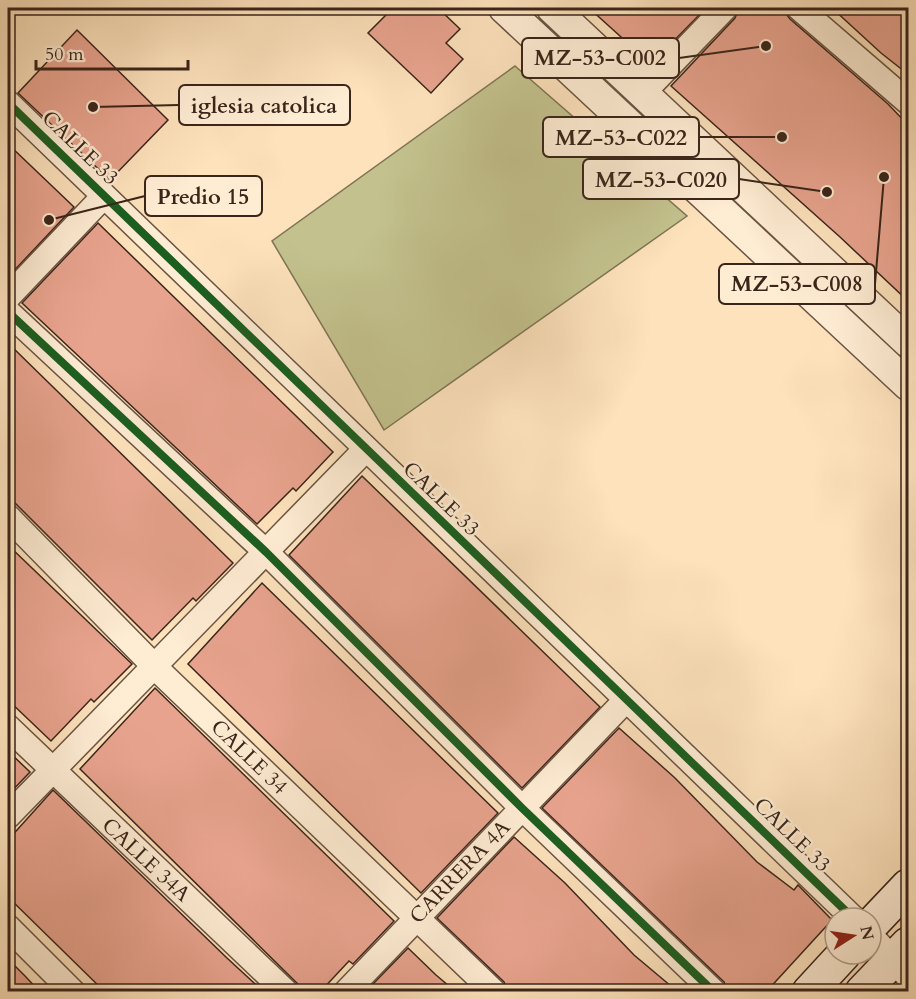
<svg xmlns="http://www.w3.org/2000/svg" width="916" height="999" viewBox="0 0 916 999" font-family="Cardo,serif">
<rect width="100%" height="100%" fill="#fde2bc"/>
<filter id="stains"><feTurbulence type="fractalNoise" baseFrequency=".00333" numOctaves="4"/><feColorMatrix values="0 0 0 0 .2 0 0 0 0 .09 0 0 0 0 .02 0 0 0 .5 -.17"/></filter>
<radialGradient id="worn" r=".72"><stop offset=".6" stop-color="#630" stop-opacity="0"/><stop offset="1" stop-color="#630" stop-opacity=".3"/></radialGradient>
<path fill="#c3c28e" stroke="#7e7454" stroke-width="1.5" d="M 515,66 L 687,216 L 384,430 L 272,241 Z"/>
<path fill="#e8a38e" stroke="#3a251a" stroke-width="1.5" d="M 393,8 L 438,8 L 460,29 L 446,43 L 463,59 L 431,93 L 368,33 Z
M 589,8 L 706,8 L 651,64 Z
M 739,8 L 782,8 L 790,19 L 888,104 L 909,126 L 909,302 L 840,237 L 671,86 L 735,18 Z
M 832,8 L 909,8 L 909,75 L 881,53 Z
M 77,30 L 168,120 L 110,180 L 18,93 Z
M 8,144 L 74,207 L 8,277 Z
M 98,223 L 333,452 L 296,491 L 293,488 L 257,524 L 22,303 Z
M 8,343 L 233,563 L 196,601 L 193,598 L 152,640 L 8,496 Z
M 362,476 L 600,707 L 522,788 L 289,555 Z
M 8,545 L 132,664 L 94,702 L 91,699 L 51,741 L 8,700 Z
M 262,583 L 498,813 L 421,893 L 188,664 Z
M 155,688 L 394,921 L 353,964 L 349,961 L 320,992 L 306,992 L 80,769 Z
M 619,728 L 675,778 L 757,862 L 794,890 L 798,885 L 832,920 L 766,992 L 728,992 L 724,982 L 542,808 Z
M 8,751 L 30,772 L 8,795 Z
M 53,790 L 227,958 L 264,992 L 105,992 L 8,897 L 8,840 Z
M 514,837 L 565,883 L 634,955 L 678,992 L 508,992 L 504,982 L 437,918 Z
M 408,948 L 436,975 L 456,992 L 379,992 L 372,985 Z
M 8,959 L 25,976 L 40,992 L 8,992 Z"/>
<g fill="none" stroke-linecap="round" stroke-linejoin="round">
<defs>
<path id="minor" d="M 799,8 L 908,102
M 642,94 L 725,8
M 8,103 L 853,918
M 8,297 L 104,196
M 8,312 L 266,552 L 522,808 L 714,992
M 8,517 L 161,673 L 494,992
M 8,727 L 286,992
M 8,816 L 365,450
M 8,927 L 73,992
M 871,936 L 908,976
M 346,992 L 625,701"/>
<path id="tertiary" d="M 504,8 L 908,385
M 552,8 L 908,342"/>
<path id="secondary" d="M 871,925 L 908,886
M 809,992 L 844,954
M 862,992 L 908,944"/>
</defs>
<use href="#minor" stroke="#6b5442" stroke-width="27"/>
<use href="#tertiary" stroke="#6b5442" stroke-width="33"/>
<use href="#secondary" stroke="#3a251a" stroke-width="36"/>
<use href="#minor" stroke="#feecd3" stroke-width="24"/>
<use href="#tertiary" stroke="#feecd3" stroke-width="30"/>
<use href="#secondary" stroke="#feecd3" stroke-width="33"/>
<defs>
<path id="cycleway" d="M 8,103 L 853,918
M 8,312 L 266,552 L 522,808 L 714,992"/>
</defs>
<use href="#cycleway" stroke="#feecd3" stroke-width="11"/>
<use href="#cycleway" stroke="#1b5e20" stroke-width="8"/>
</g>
<g text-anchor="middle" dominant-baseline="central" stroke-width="5" stroke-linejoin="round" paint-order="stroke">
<g font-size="21" fill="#3a251a" stroke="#feecd3">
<text transform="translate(80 148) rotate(44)">CALLE 33</text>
<text transform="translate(441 499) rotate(44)">CALLE 33</text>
<text transform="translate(249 757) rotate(44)">CALLE 34</text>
<text transform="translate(792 835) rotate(44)">CALLE 33</text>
<text transform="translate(146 860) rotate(43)">CALLE 34A</text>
<text transform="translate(460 872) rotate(-46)">CARRERA 4A</text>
</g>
</g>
<path fill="none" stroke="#3a251a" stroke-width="2" d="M766 46L679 58M93 107L179 105M782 137L699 137M827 192L739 179M49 220L145 196M884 177L875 284"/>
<g fill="#3a251a" stroke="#feecd3" stroke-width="2">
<circle cx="766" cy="46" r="6"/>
<circle cx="93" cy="107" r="6"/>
<circle cx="782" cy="137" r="6"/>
<circle cx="827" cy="192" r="6"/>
<circle cx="49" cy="220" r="6"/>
<circle cx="884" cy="177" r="6"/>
</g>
<g fill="#feecd3" stroke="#3a251a" stroke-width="2">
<rect x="522" y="38" width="157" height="40" rx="6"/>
<rect x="179" y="85" width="171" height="40" rx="6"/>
<rect x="543" y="117" width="156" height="40" rx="6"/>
<rect x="583" y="159" width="156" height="40" rx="6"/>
<rect x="145" y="176" width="117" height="40" rx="6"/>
<rect x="719" y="264" width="156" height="40" rx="6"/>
</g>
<g font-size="22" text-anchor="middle" font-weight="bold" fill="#3a251a">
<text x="600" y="65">MZ-53-C002</text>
<text x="264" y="113">iglesia catolica</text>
<text x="621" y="145">MZ-53-C022</text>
<text x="661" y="187">MZ-53-C020</text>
<text x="203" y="204">Predio 15</text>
<text x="797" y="291">MZ-53-C008</text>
</g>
<rect width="916" height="999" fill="none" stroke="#fde2bc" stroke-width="30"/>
<rect x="9" y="9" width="898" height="981" fill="none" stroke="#3a251a" stroke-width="3"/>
<rect x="15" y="15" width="886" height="969" fill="none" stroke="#3a251a" stroke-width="1.5"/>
<g transform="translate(853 936) rotate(78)"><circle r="28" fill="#feecd3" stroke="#b09c89" stroke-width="1.5"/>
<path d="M0-4.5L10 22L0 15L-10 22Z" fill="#8f2418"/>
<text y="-9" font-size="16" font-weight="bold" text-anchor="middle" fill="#3a251a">N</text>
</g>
<path d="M36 60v9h152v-9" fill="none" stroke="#3a251a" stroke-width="3"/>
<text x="45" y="60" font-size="18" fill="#3a251a" stroke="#feecd3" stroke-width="4.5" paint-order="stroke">50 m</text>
<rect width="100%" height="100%" filter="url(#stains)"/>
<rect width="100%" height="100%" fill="url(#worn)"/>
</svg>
